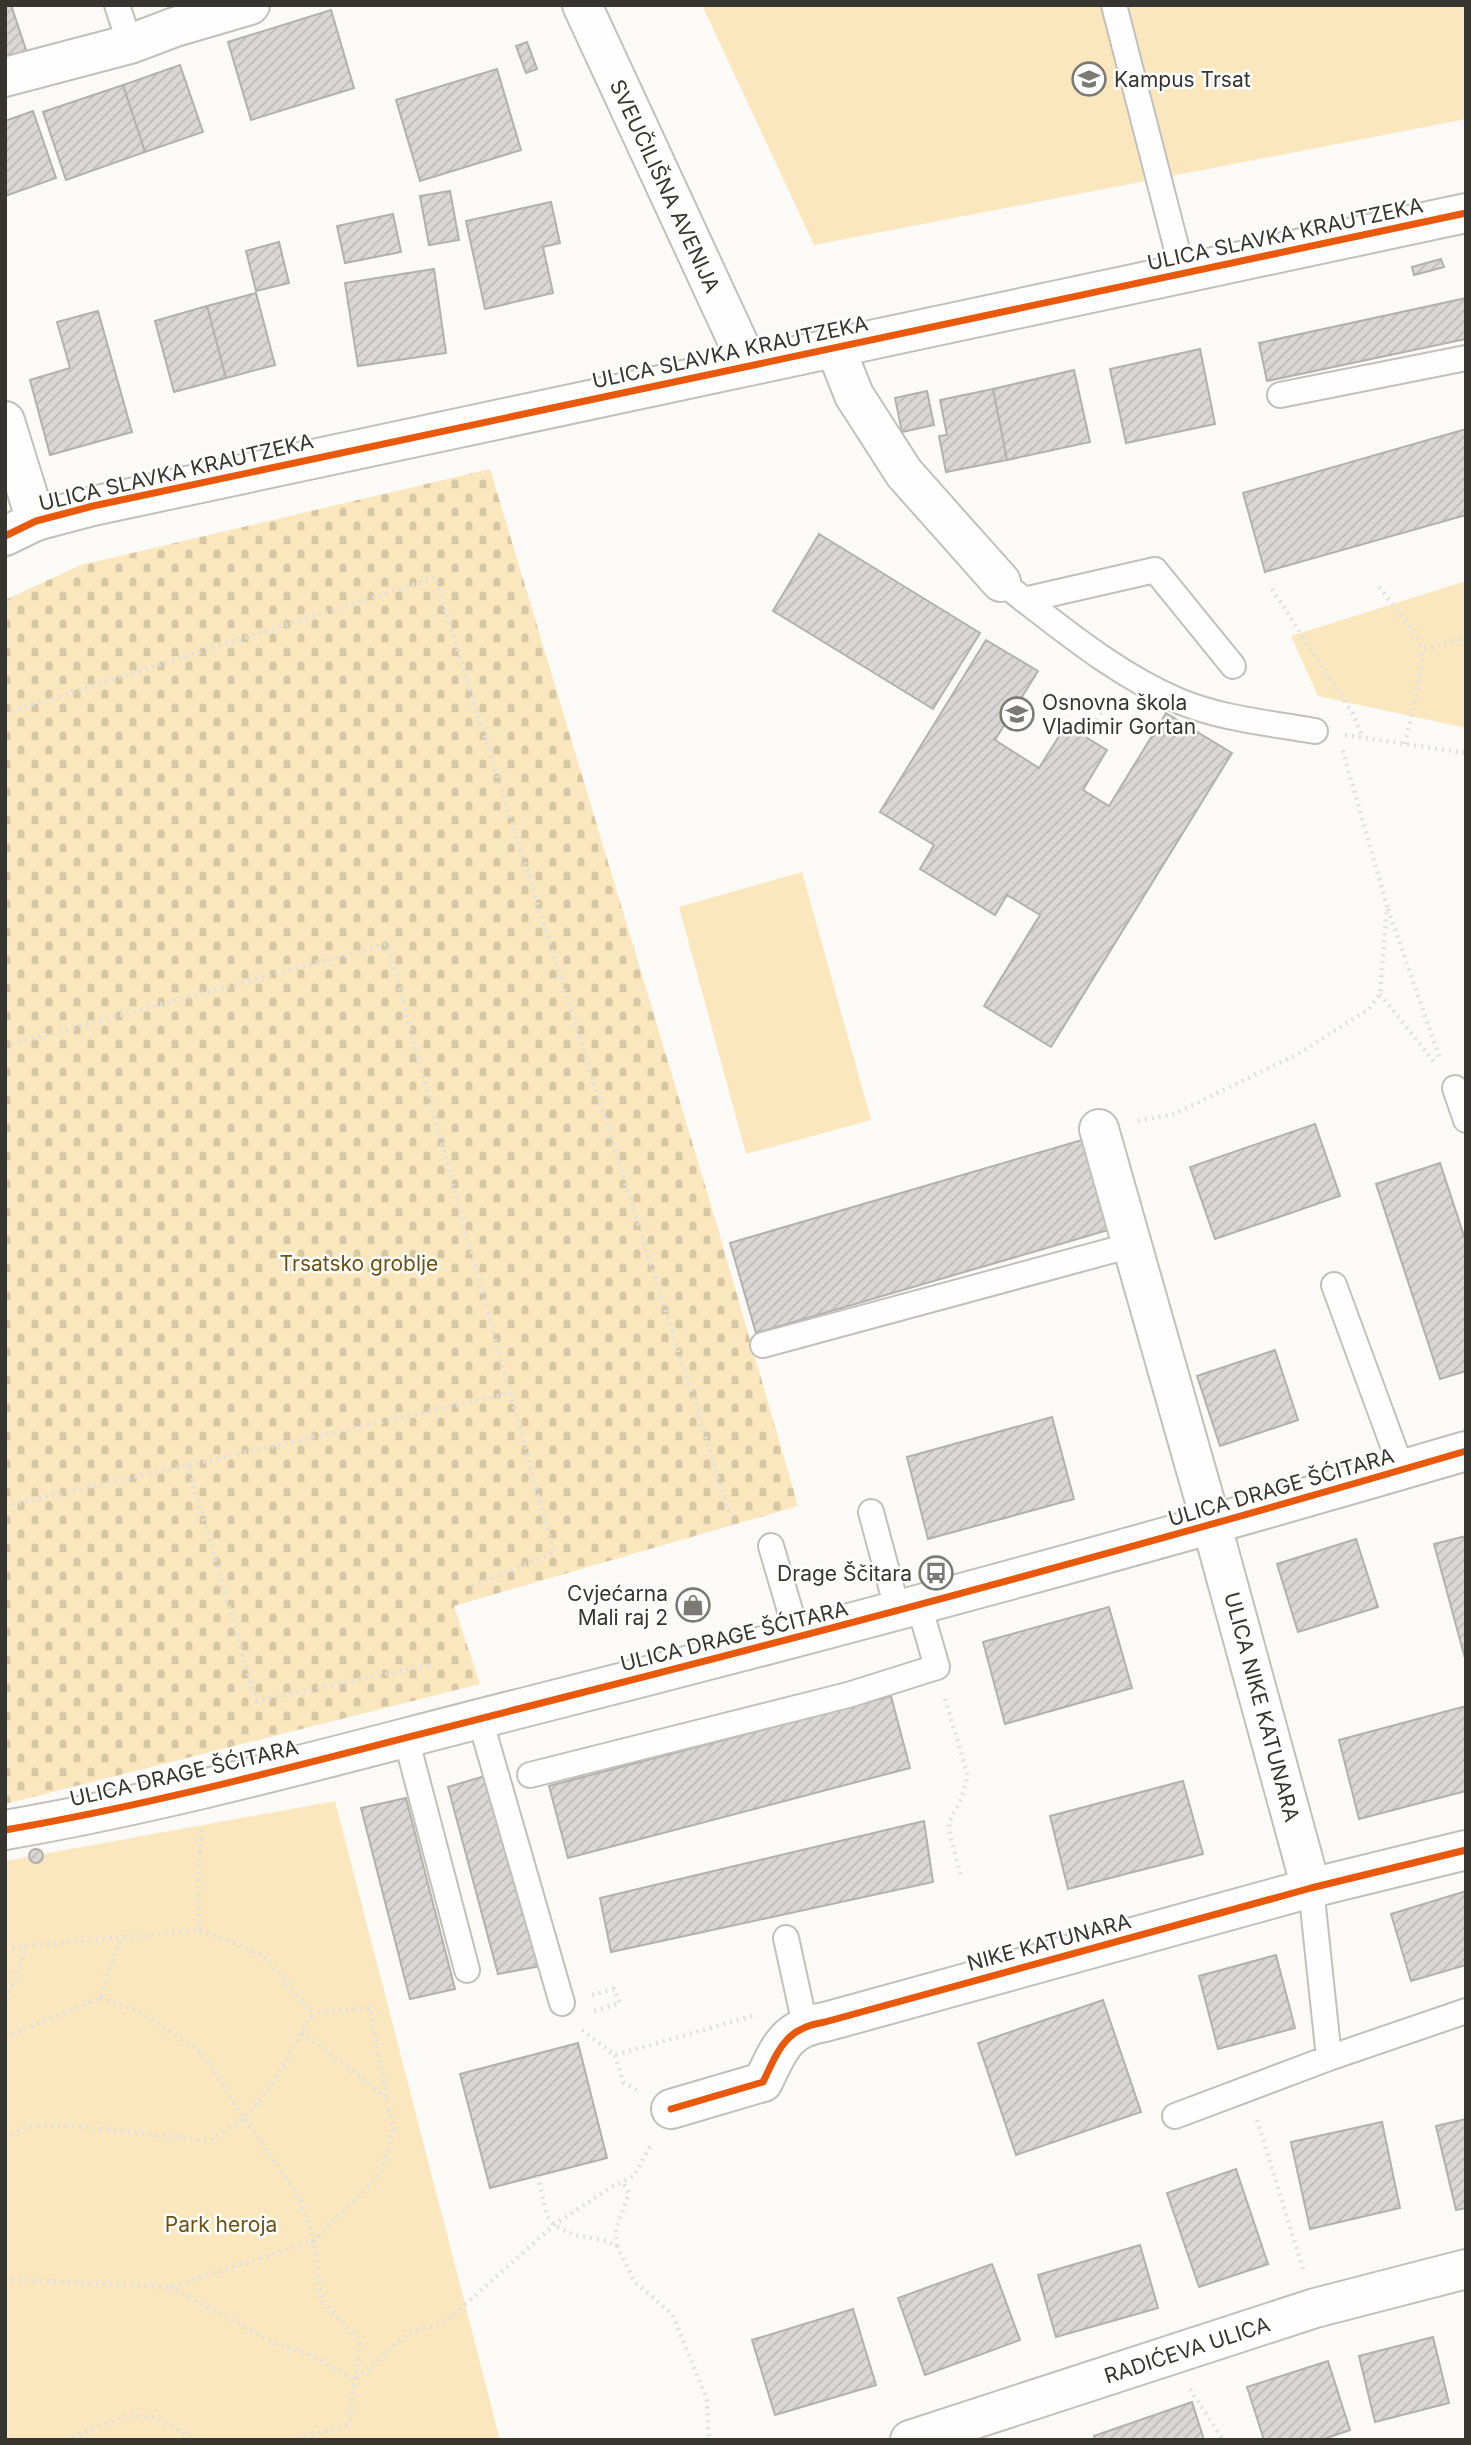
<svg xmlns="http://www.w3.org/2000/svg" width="1471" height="2445" viewBox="0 0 1471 2445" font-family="Inter,sans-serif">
<defs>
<pattern id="cemetery-stones" width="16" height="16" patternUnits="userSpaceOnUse" patternTransform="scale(1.75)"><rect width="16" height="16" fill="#fae7bd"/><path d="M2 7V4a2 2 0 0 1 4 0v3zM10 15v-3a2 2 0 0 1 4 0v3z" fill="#d7c7a3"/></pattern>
<pattern id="building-hatch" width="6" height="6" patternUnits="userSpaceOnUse" patternTransform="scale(1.75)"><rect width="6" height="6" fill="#d9d8d4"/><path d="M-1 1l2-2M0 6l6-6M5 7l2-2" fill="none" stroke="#bbbab6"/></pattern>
</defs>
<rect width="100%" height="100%" fill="#fbfaf6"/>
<path fill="url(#cemetery-stones)" d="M 490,469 L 713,1212 L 798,1506 L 454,1606 L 480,1684 L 5,1804 L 5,600 L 81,565 Z"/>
<path fill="#fae7bd" d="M 702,5 L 1466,5 L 1466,119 L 814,245 Z
M 1466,581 L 1466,728 L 1318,696 L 1291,636 Z
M 802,872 L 871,1120 L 746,1154 L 679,907 Z
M 335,1801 L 500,2440 L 5,2440 L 5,1861 Z"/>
<path fill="url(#building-hatch)" stroke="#b2b1ad" stroke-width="2" d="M 5,5 L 11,5 L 27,53 L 5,61 Z
M 331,10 L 354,88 L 251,120 L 228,42 Z
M 527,42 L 537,69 L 526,73 L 516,46 Z
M 180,65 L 203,132 L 145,152 L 123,85 Z
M 497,69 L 521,150 L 420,181 L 396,100 Z
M 123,85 L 145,152 L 66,180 L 43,112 Z
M 33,111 L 56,178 L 5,196 L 5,121 Z
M 450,191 L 459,240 L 429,245 L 420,196 Z
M 551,202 L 560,243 L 543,247 L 553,293 L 485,309 L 466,221 Z
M 393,214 L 401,252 L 345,263 L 337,226 Z
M 279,242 L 289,283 L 256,291 L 246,251 Z
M 1441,259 L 1444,267 L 1414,275 L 1412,267 Z
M 434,269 L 446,353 L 358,366 L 345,283 Z
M 256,293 L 275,365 L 226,378 L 207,306 Z
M 1466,298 L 1466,339 L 1267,381 L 1259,343 Z
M 207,306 L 226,378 L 174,392 L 155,321 Z
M 98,311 L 132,432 L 50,455 L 30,380 L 70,368 L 57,322 Z
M 1200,349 L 1215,424 L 1126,443 L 1110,369 Z
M 1074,370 L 1090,442 L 1007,460 L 993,389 Z
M 993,389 L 1007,460 L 946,472 L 939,436 L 947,435 L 940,400 Z
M 927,391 L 934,425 L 902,432 L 895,398 Z
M 1466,429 L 1466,515 L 1265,572 L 1243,493 Z
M 819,534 L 980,633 L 933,709 L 773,611 Z
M 986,640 L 1038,671 L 995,740 L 1039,768 L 1066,725 L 1107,750 L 1083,790 L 1109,806 L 1166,713 L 1232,753 L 1051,1047 L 984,1006 L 1040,915 L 1007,895 L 995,915 L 920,869 L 934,845 L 880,812 Z
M 1315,1124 L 1340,1196 L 1215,1239 L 1190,1167 Z
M 1082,1140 L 1108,1230 L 756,1333 L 730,1243 Z
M 1440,1163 L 1466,1242 L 1466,1371 L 1440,1379 L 1376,1184 Z
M 1275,1350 L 1298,1420 L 1220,1446 L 1197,1376 Z
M 1052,1417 L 1074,1499 L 928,1539 L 907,1457 Z
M 1466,1536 L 1466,1662 L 1434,1544 Z
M 1356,1539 L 1378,1607 L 1298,1632 L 1277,1564 Z
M 1109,1607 L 1132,1688 L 1005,1724 L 983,1642 Z
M 891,1696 L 910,1768 L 568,1858 L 549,1786 Z
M 1466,1706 L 1466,1791 L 1359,1819 L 1339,1740 Z
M 488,1775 L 541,1966 L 498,1974 L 448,1787 Z
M 1183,1781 L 1203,1854 L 1068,1889 L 1050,1816 Z
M 406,1798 L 455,1989 L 410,1999 L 361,1808 Z
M 924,1821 L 933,1882 L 611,1952 L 600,1898 Z
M29 1856a7 7 0 1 1 14 0a7 7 0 1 1-14 0Z
M 1466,1891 L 1466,1965 L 1411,1981 L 1391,1914 Z
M 1276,1955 L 1295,2028 L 1218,2049 L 1199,1976 Z
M 1103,2000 L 1141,2112 L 1016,2155 L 978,2043 Z
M 578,2043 L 607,2158 L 490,2188 L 460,2074 Z
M 1466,2119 L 1466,2208 L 1456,2210 L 1436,2126 Z
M 1382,2122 L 1400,2208 L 1310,2229 L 1291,2142 Z
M 1236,2169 L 1268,2264 L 1199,2287 L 1167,2193 Z
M 1140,2245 L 1158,2308 L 1056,2337 L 1038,2275 Z
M 992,2264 L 1020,2340 L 925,2375 L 898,2298 Z
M 853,2309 L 876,2385 L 775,2415 L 752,2340 Z
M 1433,2337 L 1449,2403 L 1375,2422 L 1359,2356 Z
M 1328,2361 L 1350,2430 L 1321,2440 L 1264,2440 L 1247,2387 Z
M 1192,2402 L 1204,2440 L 1095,2440 L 1094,2436 Z"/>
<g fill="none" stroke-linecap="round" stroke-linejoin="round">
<defs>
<path id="lane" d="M 117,5 L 130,44
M 1114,5 L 1176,246 L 1179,274
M 1280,395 L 1466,358
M 1001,582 C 1058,625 1113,673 1179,701 C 1222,719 1270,723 1315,731
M 1024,600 L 1155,570 L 1233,666
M 1455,1088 L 1466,1120
M 1334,1285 L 1402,1470
M 763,1345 L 1132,1245
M 871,1512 L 898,1612
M 771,1546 L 798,1638
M 480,1719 L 562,2003
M 406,1738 L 467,1970
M 530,1775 L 848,1695 L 937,1667 L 919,1605
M 1311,1888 L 1329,2058 L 1466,2011
M 786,1938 L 805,2025
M 1175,2116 L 1329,2058"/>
<path id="street" d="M 582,5 L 749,366
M 5,77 L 130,44 L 175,27 L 250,5
M 835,347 L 854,395 L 904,473 L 1001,582
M 5,421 L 36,521
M 1099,1129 L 1212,1526 L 1311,1888
M 5,1830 C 179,1800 351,1751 522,1708 C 838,1628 1153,1543 1466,1451
M 671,2109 L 763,2082 C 779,2049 785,2028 825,2022 L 1311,1888 L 1466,1850
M 910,2440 L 1315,2308 L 1466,2269"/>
<path id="secondary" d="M 5,536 L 36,521 L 93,506 L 1466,213"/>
</defs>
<use href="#lane" stroke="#c2c0bc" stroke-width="28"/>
<use href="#street" stroke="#c2c0bc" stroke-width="42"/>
<use href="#secondary" stroke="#c2c0bc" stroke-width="42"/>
<path stroke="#e2e0df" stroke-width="4.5" stroke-dasharray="2 5" stroke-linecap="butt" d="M 1379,587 L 1407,622 L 1423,649
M 1272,589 L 1353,714 L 1363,738
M 5,713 L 435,578 L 733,1525
M 1345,735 L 1466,753
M 1084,737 L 1108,703
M 1405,744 L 1419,681 L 1423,649 L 1466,638
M 1388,909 L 1440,1059
M 1380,994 L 1435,1063
M 5,1046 L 387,944 L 554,1553 L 468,1588
M 1138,1121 L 1174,1114 L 1298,1054 L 1369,1009 L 1380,994 L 1387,906 L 1342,748
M 188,1465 L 256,1701 L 429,1665
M 5,1506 L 510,1393
M 945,1699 L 968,1776 L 961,1799 L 949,1822 L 950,1835 L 961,1875
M 200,1930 L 197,1883 L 202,1830
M 5,1948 L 200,1930 L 263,1955 L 313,2013 L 268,2091 L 244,2118 L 209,2141 L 76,2126 L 29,2126 L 5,2138
M 592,1995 L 614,1989 L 620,2003 L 594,2011
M 100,1998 L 137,2010 L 202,2053 L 244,2118 L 298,2195 L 314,2241 L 380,2174 L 393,2131 L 370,2008 L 313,2013
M 5,2006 L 26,1946
M 582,2030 L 615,2055 L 752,2016
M 302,2032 L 386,2097
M 5,2037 L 100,1998 L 121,1937
M 615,2055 L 623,2082 L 637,2090
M 1257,2120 L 1303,2269
M 538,2176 L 547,2216 L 554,2225 L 574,2235 L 606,2241 L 617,2246 L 634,2281 L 672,2314 L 707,2399 L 708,2433 L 711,2440
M 617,2246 L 616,2230 L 629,2193 L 623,2182
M 5,2279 L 170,2287 L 314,2241 L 321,2300 L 360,2342 L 349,2424 L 295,2440
M 170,2287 L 276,2344 L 309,2354 L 355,2380 L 407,2334 L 449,2319 L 554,2225 L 608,2189 L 634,2176 L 652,2143
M 1190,2389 L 1223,2440
M 66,2440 L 127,2415 L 153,2417 L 196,2440"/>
<use href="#lane" stroke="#fefefe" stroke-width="24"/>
<use href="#street" stroke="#fefefe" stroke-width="38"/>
<use href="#secondary" stroke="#fefefe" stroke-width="38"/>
<defs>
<path id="cycleway" d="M 5,536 L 36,521 L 93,506 L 1466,213
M 5,1830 C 179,1800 351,1751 522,1708 C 838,1628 1153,1543 1466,1451
M 671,2109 L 763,2082 C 779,2049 785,2028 825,2022 L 1311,1888 L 1466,1850"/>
</defs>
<use href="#cycleway" stroke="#fff" stroke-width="11"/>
<use href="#cycleway" stroke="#e8590c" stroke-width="7"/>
</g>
<defs>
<symbol id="university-ring" viewBox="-11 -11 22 22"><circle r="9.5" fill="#fff" stroke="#7c7a75" stroke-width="1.5"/><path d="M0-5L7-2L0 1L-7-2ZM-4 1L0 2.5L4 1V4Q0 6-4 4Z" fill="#7c7a75"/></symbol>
<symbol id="school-ring" viewBox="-11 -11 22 22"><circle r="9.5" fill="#fff" stroke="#7c7a75" stroke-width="1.5"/><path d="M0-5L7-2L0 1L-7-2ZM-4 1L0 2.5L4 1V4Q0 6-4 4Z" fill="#7c7a75"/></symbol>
<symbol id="bus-ring" viewBox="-11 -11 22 22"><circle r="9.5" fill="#fff" stroke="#7c7a75" stroke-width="1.5"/><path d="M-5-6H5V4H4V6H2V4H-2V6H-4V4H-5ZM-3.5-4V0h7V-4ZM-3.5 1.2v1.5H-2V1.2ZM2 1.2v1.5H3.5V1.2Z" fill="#7c7a75"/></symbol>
<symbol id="shop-ring" viewBox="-11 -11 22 22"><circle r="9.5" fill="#fff" stroke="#7c7a75" stroke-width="1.5"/><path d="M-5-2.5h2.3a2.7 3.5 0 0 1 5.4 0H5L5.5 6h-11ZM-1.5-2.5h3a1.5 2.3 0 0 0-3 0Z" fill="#7c7a75"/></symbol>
</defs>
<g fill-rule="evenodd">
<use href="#university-ring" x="1070" y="60" width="38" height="38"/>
<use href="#school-ring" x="998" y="695" width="38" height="38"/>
<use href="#bus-ring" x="917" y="1554" width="38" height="38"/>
<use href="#shop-ring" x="674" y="1586" width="38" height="38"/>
</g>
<g text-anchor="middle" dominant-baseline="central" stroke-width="5" stroke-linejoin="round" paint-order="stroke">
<g font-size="21" fill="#373530" stroke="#fff" text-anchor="start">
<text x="1114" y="79">Kampus Trsat</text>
<text x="1042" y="702">Osnovna škola<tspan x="1042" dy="24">Vladimir Gortan</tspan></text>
<text x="912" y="1573" text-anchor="end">Drage Ščitara</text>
<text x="668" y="1593" text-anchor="end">Cvjećarna<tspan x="668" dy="24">Mali raj 2</tspan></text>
</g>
<g font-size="21" fill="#373530" stroke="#fff">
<text transform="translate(665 186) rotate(65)">SVEUČILIŠNA AVENIJA</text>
<text transform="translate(1285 234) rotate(-12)">ULICA SLAVKA KRAUTZEKA</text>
<text transform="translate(730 352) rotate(-12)">ULICA SLAVKA KRAUTZEKA</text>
<text transform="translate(176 472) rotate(-13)">ULICA SLAVKA KRAUTZEKA</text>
<text transform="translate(1281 1487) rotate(-16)">ULICA DRAGE ŠĆITARA</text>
<text transform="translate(734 1636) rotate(-14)">ULICA DRAGE ŠĆITARA</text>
<text transform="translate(1262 1707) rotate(75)">ULICA NIKE KATUNARA</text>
<text transform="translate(184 1773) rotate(-13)">ULICA DRAGE ŠĆITARA</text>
<text transform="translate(1049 1942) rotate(-15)">NIKE KATUNARA</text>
<text transform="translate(1187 2350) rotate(-18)">RADIĆEVA ULICA</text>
</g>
<g font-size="21" fill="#6c5313" stroke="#fff">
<text x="359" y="1263">Trsatsko groblje</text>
<text x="221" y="2224">Park heroja</text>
</g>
</g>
<rect width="1471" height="2445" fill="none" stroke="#373530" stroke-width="14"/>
</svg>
